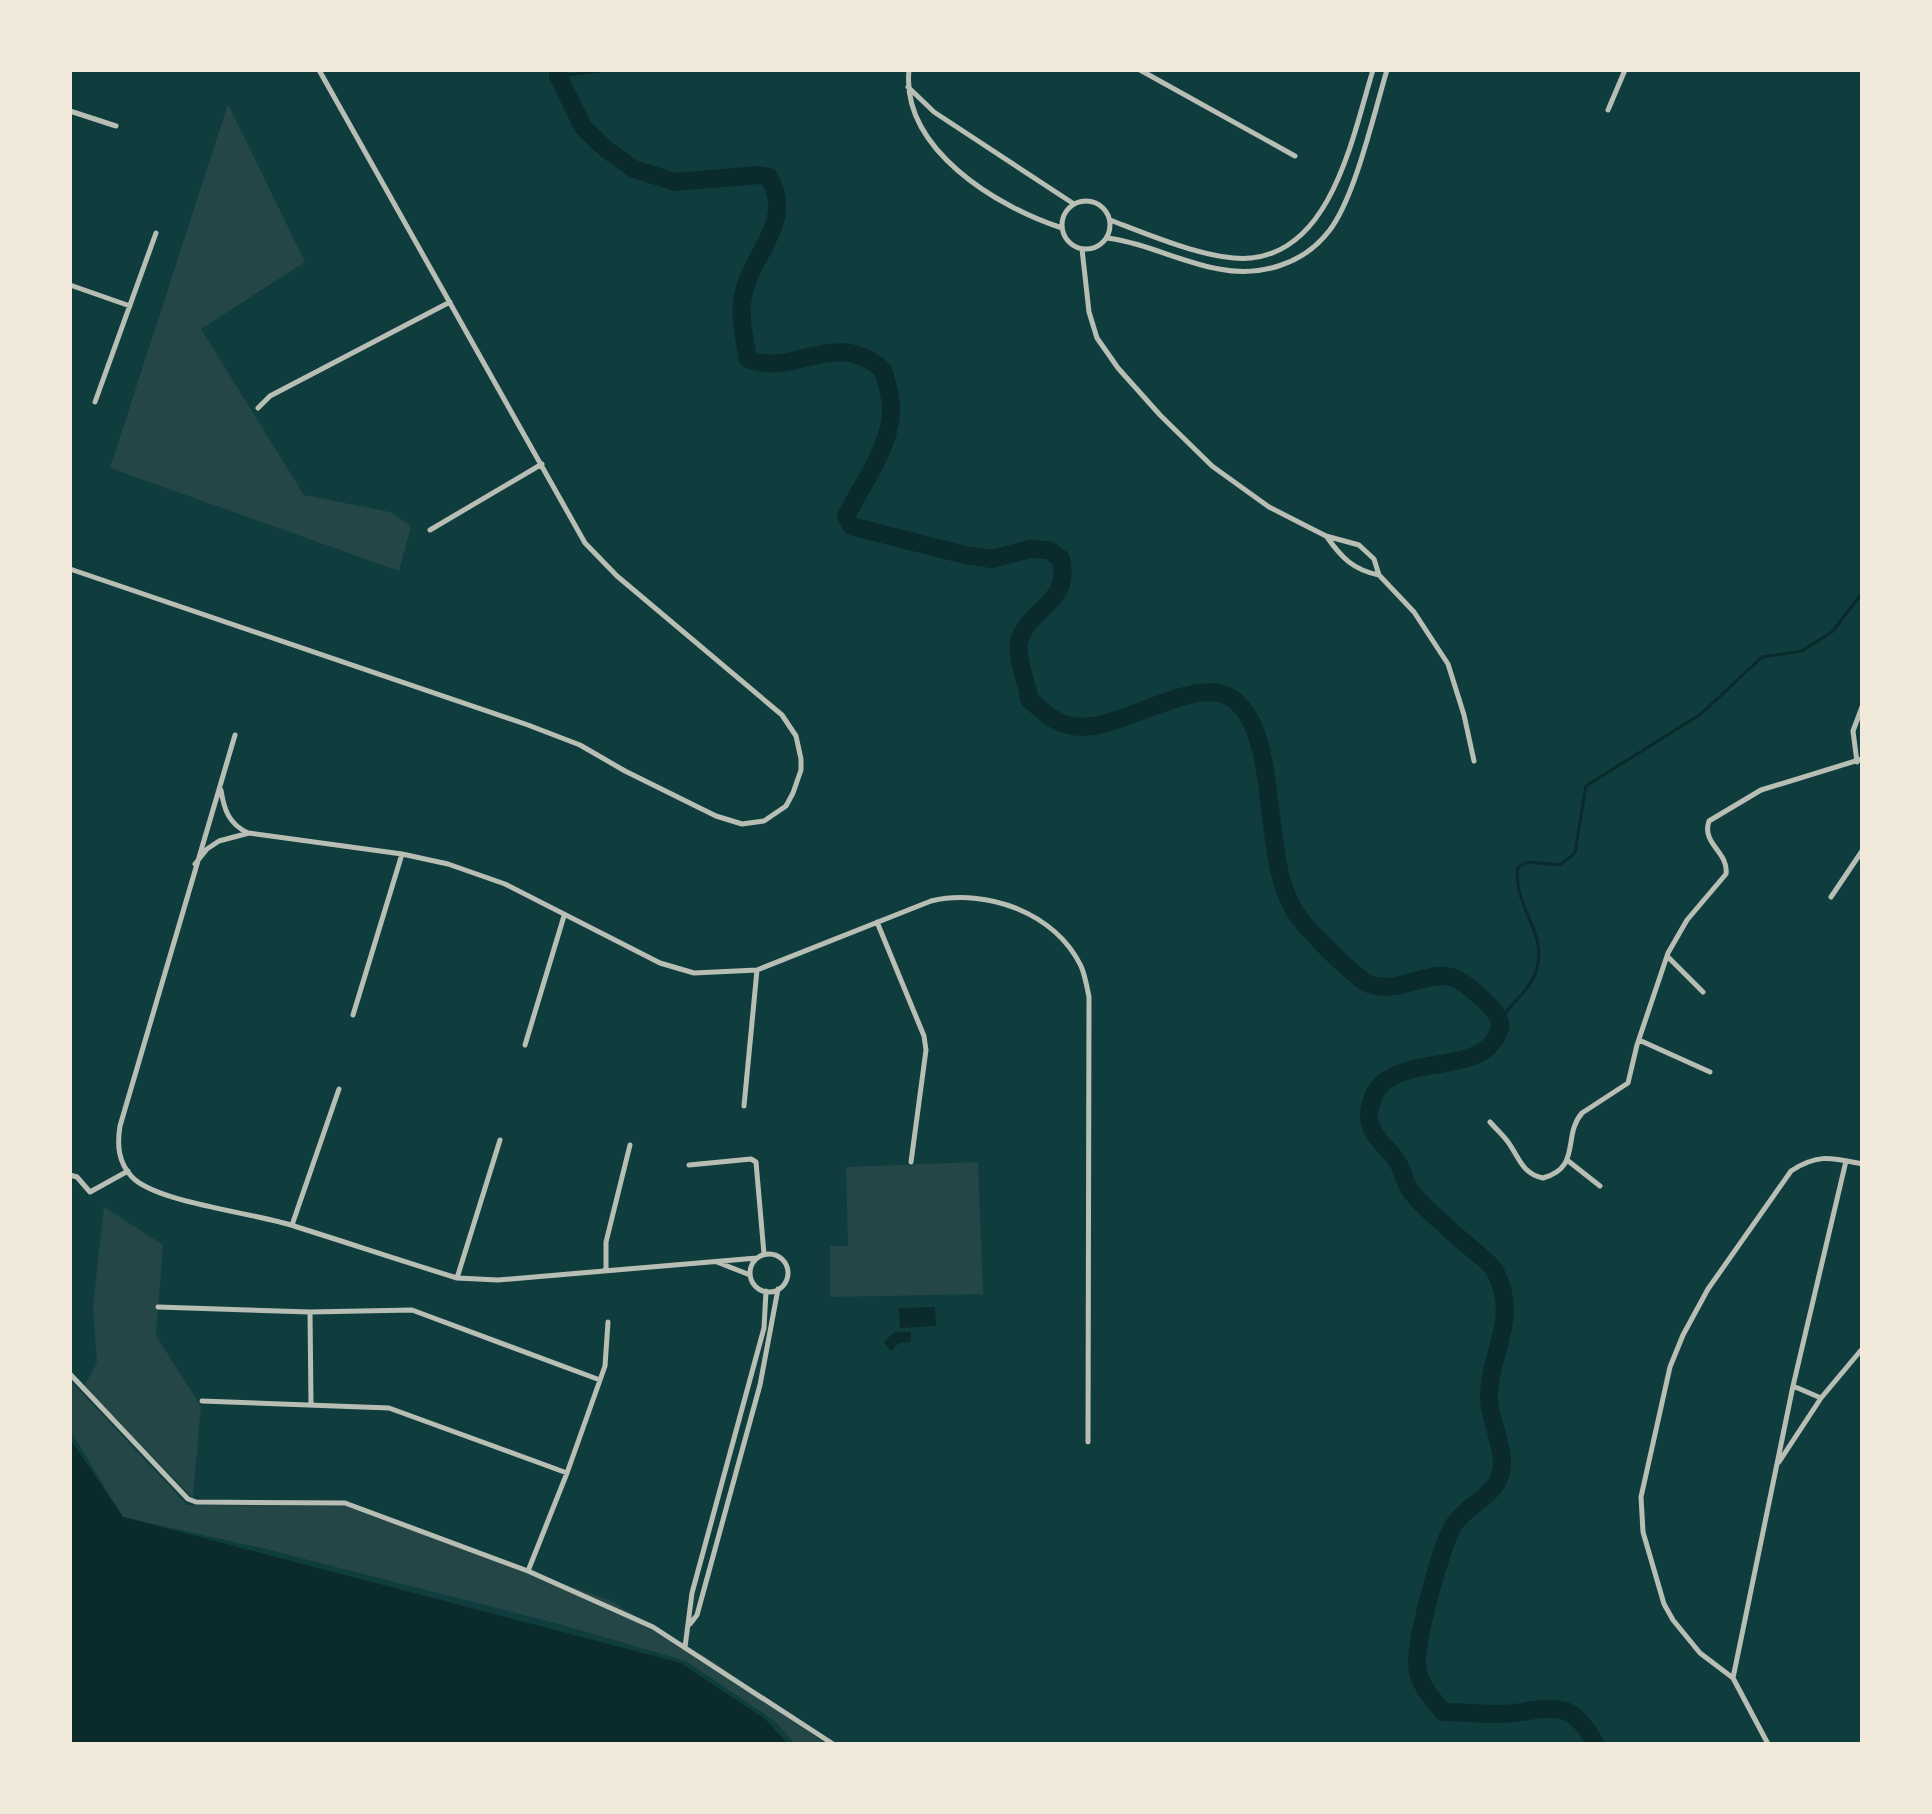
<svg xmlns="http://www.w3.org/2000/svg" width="1932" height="1814" viewBox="0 0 1932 1814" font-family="Commissioner,sans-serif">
<rect width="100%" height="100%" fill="#0f3d3e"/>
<path fill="#244646" d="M 228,104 L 305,262 L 201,329 L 304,495 L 390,512 L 411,526 L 399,571 L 110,468 Z
M 978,1162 L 983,1294 L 830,1297 L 830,1246 L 848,1246 L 846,1167 Z
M 104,1207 L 163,1245 L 156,1336 L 201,1406 L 193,1498 L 84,1386 L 97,1363 L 93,1306 Z
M 70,1380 L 187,1505 L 345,1506 L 609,1600 L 716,1663 L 825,1744 L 795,1744 L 776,1722 L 686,1661 L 559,1624 L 262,1548 L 123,1517 L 70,1430 Z"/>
<path fill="#0a2a2b" d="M 935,1307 L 936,1326 L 900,1328 L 899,1308 Z
M 894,1332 L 911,1332 L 911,1342 L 899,1343 L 891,1351 L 884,1342 Z
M 70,1439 L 123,1517 L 681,1663 L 765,1719 L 788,1744 L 70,1744 Z"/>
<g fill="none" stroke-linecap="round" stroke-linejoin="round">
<path stroke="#0a2a2b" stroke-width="3" d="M 558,76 L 608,70
M 1493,1027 C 1503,1014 1526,992 1533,979 C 1554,935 1511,908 1518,867 L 1528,862 L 1560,865 L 1575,853 L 1586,786 L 1701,714 L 1762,657 L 1802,651 L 1832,632 L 1862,593"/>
<path stroke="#0a2a2b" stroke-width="18" d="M 558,70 L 558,76 L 583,127 L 607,150 L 634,169 L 675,182 L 758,175 L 769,177 C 797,226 745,257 742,304 C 740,322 745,341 748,359 C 796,378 834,327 883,370 C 887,384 892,399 891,413 C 889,450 861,485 846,517 L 851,526 L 965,555 L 992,559 L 1030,549 L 1049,550 L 1061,559 C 1071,603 1032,606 1020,638 C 1014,654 1027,681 1029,699 C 1041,710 1052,721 1068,725 C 1112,739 1194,671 1233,699 C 1284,737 1257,869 1301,920 C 1312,934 1355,978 1369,984 C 1397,994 1421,974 1446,976 C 1459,977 1471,988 1479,996 C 1487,1003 1496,1010 1499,1020 C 1502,1027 1500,1029 1497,1035 C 1476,1083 1372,1044 1369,1116 C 1369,1135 1387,1146 1397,1161 C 1403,1170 1404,1182 1410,1190 C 1424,1209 1454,1233 1472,1249 C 1480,1256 1490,1263 1495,1271 C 1521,1321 1487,1354 1489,1401 C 1491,1422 1502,1442 1502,1463 C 1502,1497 1466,1502 1452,1528 C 1440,1551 1412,1649 1418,1672 C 1421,1687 1434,1700 1443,1712 C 1462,1712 1481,1714 1500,1714 C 1543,1713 1569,1691 1595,1744"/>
<path stroke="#b8beb3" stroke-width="5" d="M 909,70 C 901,149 997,207 1062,228
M 1140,70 L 1295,156
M 908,87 L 934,112 L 1074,204
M 1608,110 L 1625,70
M 70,111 L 116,126
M1062 225a24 24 0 1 1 48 0a24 24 0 1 1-48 0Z
M 1110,220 C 1147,234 1211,262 1251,258 C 1333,250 1353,134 1373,70
M 1107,238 C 1146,243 1180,262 1219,269 C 1259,277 1303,265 1329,231 C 1355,198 1374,113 1387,70
M 1082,249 L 1089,312 L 1097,338 L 1118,368 L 1160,415 L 1212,466 L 1269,507 L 1326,536 L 1359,545 L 1374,559 L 1379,575 L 1414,612 L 1448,664 L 1464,715 L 1474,761
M 70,285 L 130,306
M 95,402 L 156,233
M 258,408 L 270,396 L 450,302
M 430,530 L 542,464
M 1327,537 C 1341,557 1353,570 1379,575
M 70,569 L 528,725 L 580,745 L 625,771 L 716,816 L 742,824 L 764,821 L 786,806 L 793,793 L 801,770 L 801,759 L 796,736 L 782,715 L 617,576 L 585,543 L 319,70
M 235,735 L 120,1126 C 117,1145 118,1162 132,1177 C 157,1203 256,1213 294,1226 C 348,1243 402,1261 457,1278 L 498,1280 L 757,1258
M 1857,762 L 1853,731 L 1862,707
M 221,790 C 224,810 229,824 248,833
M 195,864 L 207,849 L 219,841 L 249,833 L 402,854 L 448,864 L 505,884 L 660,963 L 694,973 L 757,970 L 931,901 C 987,888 1055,913 1081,966 C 1085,975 1087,987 1089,997 L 1088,1442
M 1831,897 L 1862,851
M 877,922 L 924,1036 L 926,1050 L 911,1162
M 1667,956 L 1703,992
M 353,1015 L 402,854
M 1639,1040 L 1710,1072
M 525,1045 L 564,916
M 744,1106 L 757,970
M 1490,1122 C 1496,1129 1503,1135 1508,1142 C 1519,1157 1522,1174 1543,1178 C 1582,1167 1562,1136 1582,1113 L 1628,1083 L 1637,1045 L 1668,953 L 1687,920 L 1726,874 C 1729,852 1701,844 1709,821 L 1761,790 L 1862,759
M 1567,1160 L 1600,1186
M 689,1165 L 751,1159 L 756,1162 L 764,1254
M 70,1175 L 77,1177 L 90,1192 L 128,1171
M 292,1225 L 339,1089
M750 1273a19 19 0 1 1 38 0a19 19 0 1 1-38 0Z
M 717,1262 L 750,1275
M 606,1270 L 606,1242 L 630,1145
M 457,1278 L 500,1140
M 158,1307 L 310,1312 L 412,1310 L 600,1380
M 310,1312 L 311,1404
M 70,1374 L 188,1499 L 196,1502 L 345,1503 L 528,1571 L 653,1627 L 833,1744
M 1793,1386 L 1821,1398
M 202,1401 L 389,1408 L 567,1473
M 1779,1462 L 1821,1398 L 1862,1349
M 528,1571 L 567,1473 L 605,1366 L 608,1322
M 690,1624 L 697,1615 L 760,1385 L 778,1289
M 685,1647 L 692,1593 L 764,1328 L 766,1291
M 1733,1678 L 1793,1386 L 1846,1161
M 1768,1744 L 1733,1678 L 1700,1653 L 1673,1620 L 1664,1604 L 1643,1532 L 1641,1497 L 1670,1367 L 1683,1335 L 1708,1289 L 1791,1171 C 1818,1153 1832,1158 1862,1164"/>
</g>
<rect width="1932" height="1814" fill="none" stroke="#f1e9da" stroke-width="144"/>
</svg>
